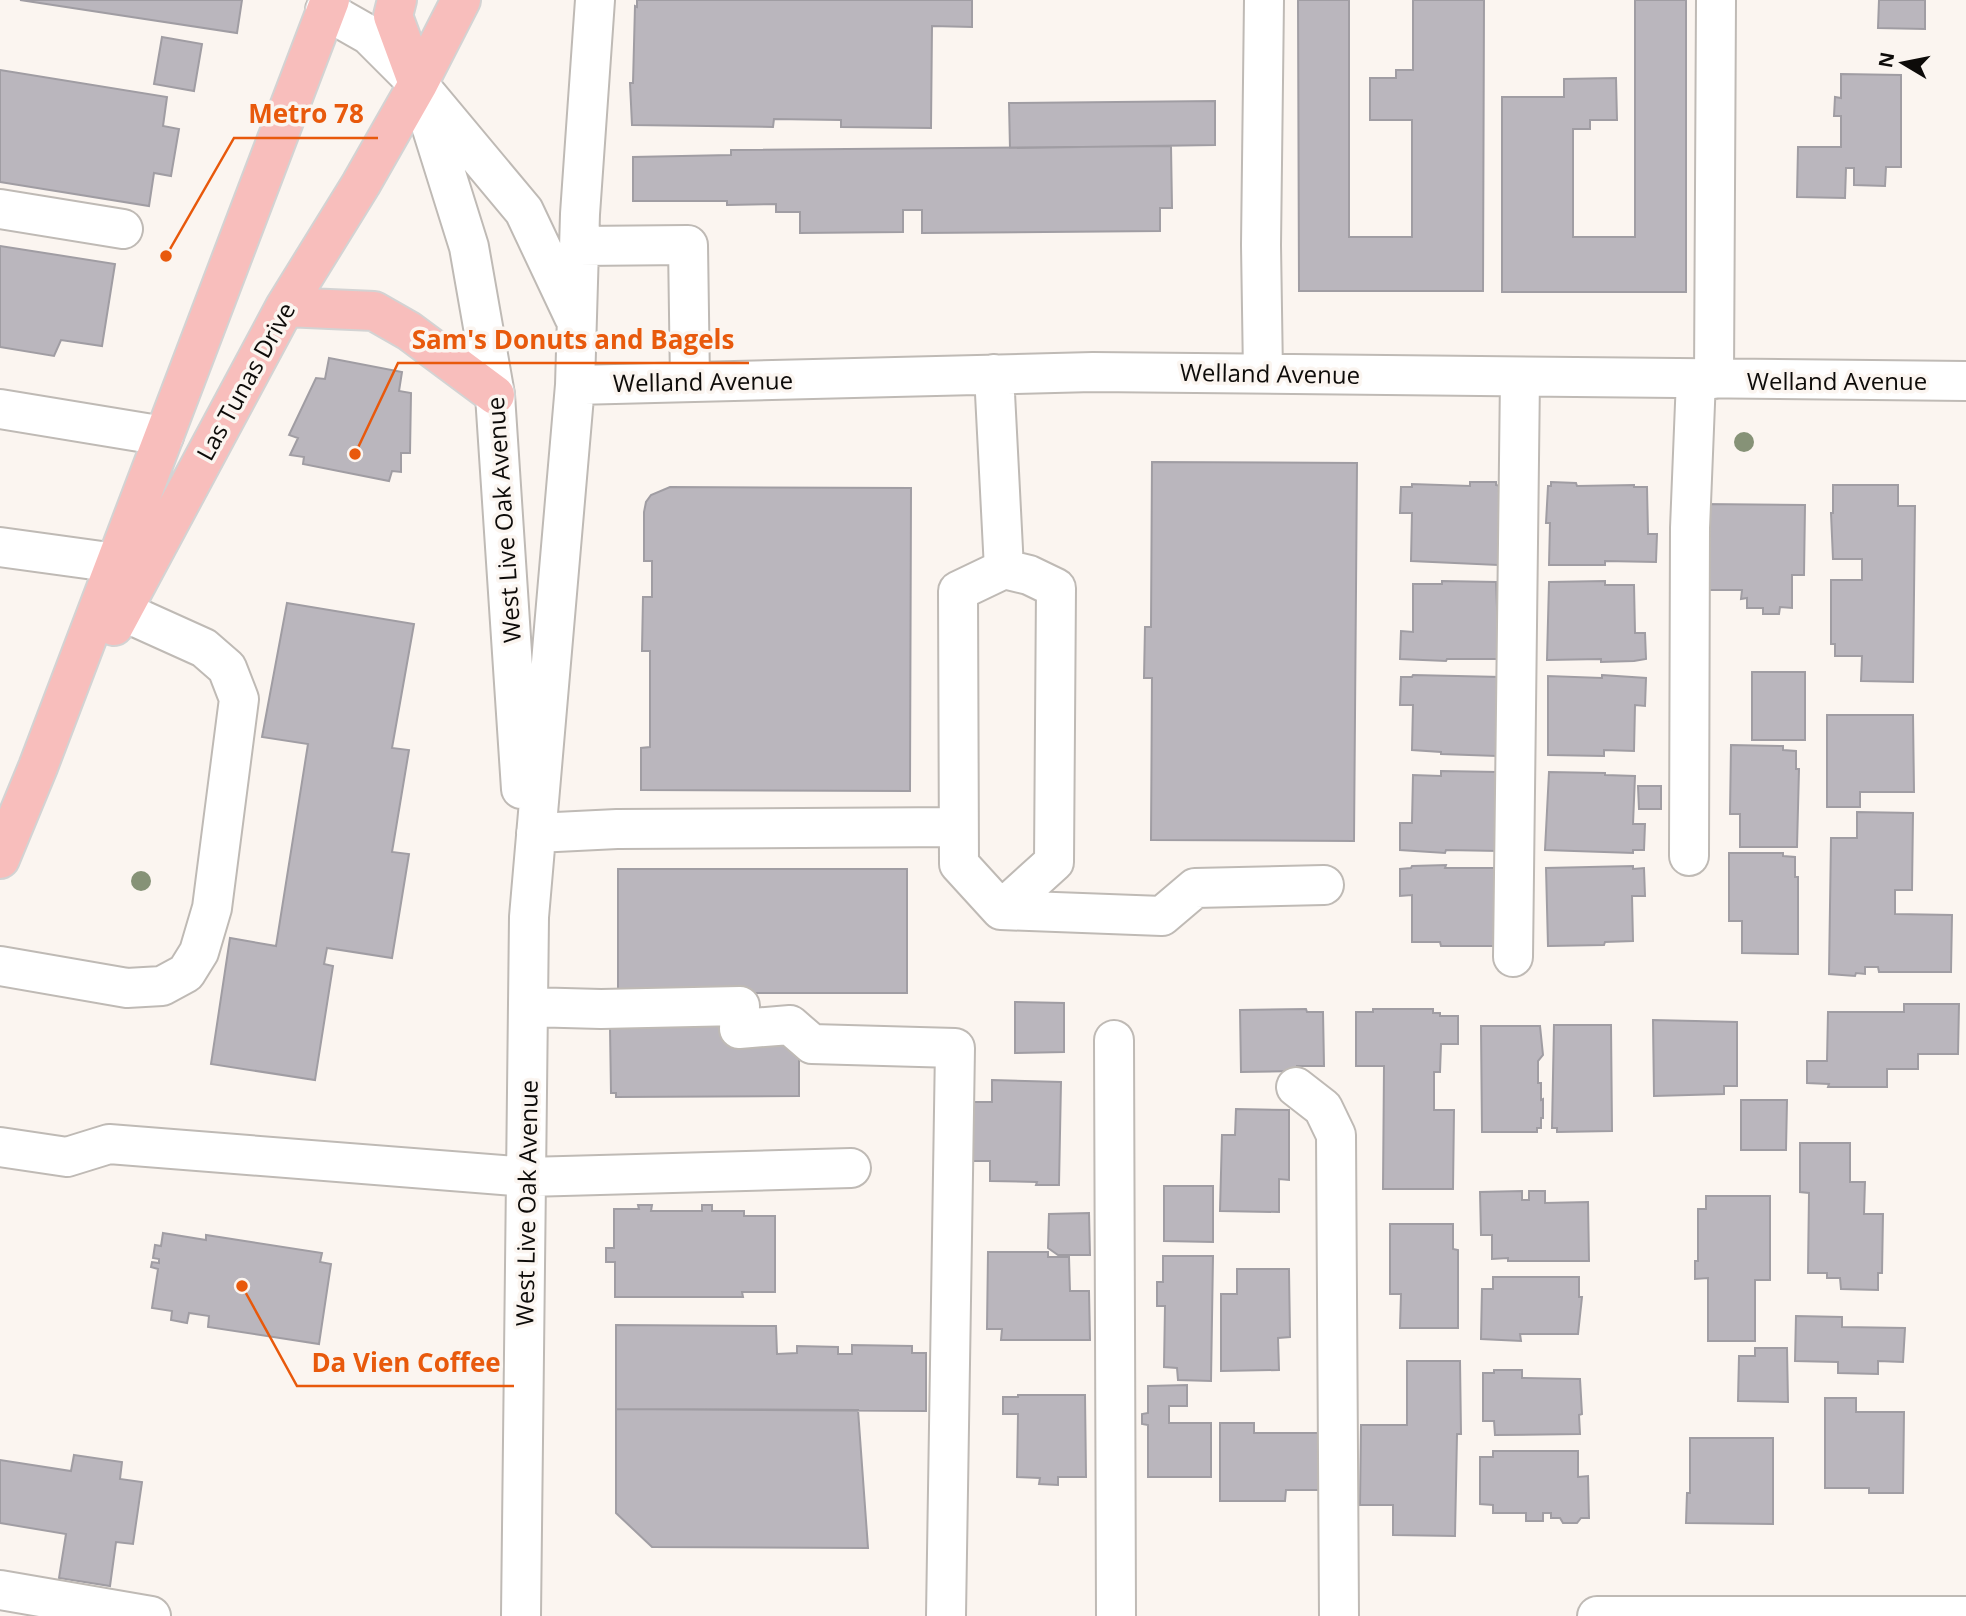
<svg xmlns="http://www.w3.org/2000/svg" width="1966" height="1616" viewBox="0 0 1966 1616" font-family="'Open Sans',sans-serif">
<rect width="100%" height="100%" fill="#fbf5f0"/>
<path fill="#bab6bd" stroke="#a09da3" stroke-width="2" d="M 20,0 L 242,0 L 237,33 Z
M 637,0 L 972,0 L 972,27 L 932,26 L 931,128 L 841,127 L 841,120 L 774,119 L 773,127 L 632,125 L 630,83 L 633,83 L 635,6 L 637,7 Z
M 1298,0 L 1349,0 L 1349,237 L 1412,237 L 1412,120 L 1370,120 L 1370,78 L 1396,78 L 1396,70 L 1413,70 L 1413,0 L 1484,0 L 1483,291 L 1299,291 Z
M 1635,0 L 1686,0 L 1686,292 L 1502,292 L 1502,97 L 1564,97 L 1564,79 L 1616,78 L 1617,120 L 1590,120 L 1590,129 L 1573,129 L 1573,237 L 1635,237 Z
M 1879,0 L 1925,0 L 1925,29 L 1878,28 Z
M 162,37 L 202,44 L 194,91 L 154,84 Z
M 0,70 L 167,97 L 163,126 L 179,129 L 171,176 L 154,173 L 149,206 L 0,182 Z
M 1841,74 L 1901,75 L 1901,167 L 1886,167 L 1885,186 L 1854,185 L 1854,168 L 1846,168 L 1845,198 L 1797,197 L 1798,147 L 1841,147 L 1841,116 L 1834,116 L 1835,97 L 1841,98 Z
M 1215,101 L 1215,145 L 1010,148 L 1009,103 Z
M 1171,146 L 1172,208 L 1160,208 L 1160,231 L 922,233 L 922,210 L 903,210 L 903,232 L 800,233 L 800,212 L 776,212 L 776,204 L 727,205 L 727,201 L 633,201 L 633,157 L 731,155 L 731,150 Z
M 0,246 L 115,264 L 102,346 L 61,340 L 54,356 L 0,347 Z
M 329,358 L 402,372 L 399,391 L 411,393 L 410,453 L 401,453 L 401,472 L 392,471 L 389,481 L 303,464 L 304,457 L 290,455 L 298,438 L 289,435 L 316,378 L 325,379 Z
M 1152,462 L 1357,463 L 1354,841 L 1151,840 L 1152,678 L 1144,678 L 1145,627 L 1151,627 Z
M 1470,482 L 1496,482 L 1496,485 L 1500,486 L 1498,565 L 1411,561 L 1412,513 L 1400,513 L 1401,487 L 1412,487 L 1412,484 L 1470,486 Z
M 1551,482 L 1576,483 L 1577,486 L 1634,485 L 1634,487 L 1647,487 L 1648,534 L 1657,534 L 1656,562 L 1605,561 L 1605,565 L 1549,565 L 1550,523 L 1546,523 L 1548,486 L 1551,486 Z
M 1833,485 L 1898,485 L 1898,506 L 1915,506 L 1913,682 L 1861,681 L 1862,656 L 1835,656 L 1835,644 L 1831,644 L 1831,580 L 1862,580 L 1862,559 L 1833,559 L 1831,513 L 1833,513 Z
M 670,487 L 911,488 L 910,791 L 641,790 L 641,748 L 650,747 L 650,651 L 642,651 L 643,597 L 652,597 L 652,561 L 644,561 L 644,512 L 646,502 L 651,495 Z
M 1702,504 L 1805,505 L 1804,575 L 1792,575 L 1792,608 L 1780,607 L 1779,614 L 1763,614 L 1763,608 L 1747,608 L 1747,598 L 1741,599 L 1742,590 L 1700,590 Z
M 1442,581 L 1496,582 L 1499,659 L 1447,659 L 1446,661 L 1400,659 L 1401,631 L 1413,632 L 1413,584 L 1442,584 Z
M 1605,581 L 1605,585 L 1634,585 L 1635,633 L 1645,633 L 1646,659 L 1634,661 L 1601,662 L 1601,659 L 1547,660 L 1549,582 Z
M 287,603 L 414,624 L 392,748 L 409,750 L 392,852 L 409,854 L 392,958 L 327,948 L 324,964 L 333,966 L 315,1080 L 211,1064 L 230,938 L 276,946 L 308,744 L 262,737 Z
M 1752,672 L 1805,672 L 1805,740 L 1752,740 Z
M 1413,675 L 1501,677 L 1497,756 L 1441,754 L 1441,752 L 1412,750 L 1413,705 L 1400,705 L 1401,677 L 1412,677 Z
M 1602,675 L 1646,678 L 1645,706 L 1635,705 L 1634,751 L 1604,750 L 1604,756 L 1548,755 L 1548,676 L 1602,678 Z
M 1827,715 L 1913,715 L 1914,792 L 1860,792 L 1860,807 L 1827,807 Z
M 1731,745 L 1783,746 L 1783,750 L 1796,751 L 1796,769 L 1799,769 L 1797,847 L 1740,847 L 1740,814 L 1730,814 Z
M 1441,771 L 1497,772 L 1499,851 L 1446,850 L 1445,853 L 1400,850 L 1400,823 L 1412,823 L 1413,775 L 1441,776 Z
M 1549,772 L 1605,773 L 1605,775 L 1635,776 L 1633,824 L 1645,824 L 1644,850 L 1633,850 L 1633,853 L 1545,850 Z
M 1638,786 L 1661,786 L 1661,809 L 1639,809 Z
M 1857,812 L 1913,813 L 1912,890 L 1895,890 L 1895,914 L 1952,915 L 1951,972 L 1879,972 L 1878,967 L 1865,967 L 1865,974 L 1856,973 L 1855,976 L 1829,974 L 1831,838 L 1857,838 Z
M 1729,853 L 1783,853 L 1783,856 L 1795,857 L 1795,877 L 1798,877 L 1798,954 L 1742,953 L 1742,921 L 1729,921 Z
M 1446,865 L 1445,868 L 1498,868 L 1496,946 L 1441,946 L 1440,942 L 1412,942 L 1412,895 L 1400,896 L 1400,869 L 1411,868 L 1412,866 Z
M 1633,866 L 1633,869 L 1644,868 L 1645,896 L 1632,896 L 1633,941 L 1605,942 L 1604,945 L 1548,946 L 1546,868 Z
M 618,869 L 907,869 L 907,993 L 618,993 Z
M 1015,1002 L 1064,1003 L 1064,1052 L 1015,1053 Z
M 1904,1004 L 1959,1004 L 1958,1054 L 1918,1054 L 1918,1069 L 1887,1069 L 1887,1087 L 1828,1087 L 1829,1084 L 1807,1083 L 1807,1061 L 1827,1061 L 1828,1012 L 1904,1012 Z
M 1306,1009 L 1307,1012 L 1323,1012 L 1324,1066 L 1297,1066 L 1297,1071 L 1241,1072 L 1240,1010 Z
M 1373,1009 L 1433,1009 L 1433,1013 L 1440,1013 L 1440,1016 L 1458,1016 L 1458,1044 L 1441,1044 L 1440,1072 L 1434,1072 L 1434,1110 L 1454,1110 L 1453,1189 L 1383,1189 L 1384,1066 L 1356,1066 L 1356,1012 L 1373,1012 Z
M 727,1016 L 799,1039 L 799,1096 L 616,1097 L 616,1093 L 611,1093 L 610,1027 Z
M 1653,1020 L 1737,1022 L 1737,1086 L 1724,1086 L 1724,1094 L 1654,1096 Z
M 1554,1025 L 1611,1025 L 1612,1131 L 1557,1132 L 1557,1128 L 1552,1128 Z
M 1481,1026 L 1540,1026 L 1543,1055 L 1538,1061 L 1538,1083 L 1541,1083 L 1541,1100 L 1543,1099 L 1543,1118 L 1541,1118 L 1541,1128 L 1537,1128 L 1537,1132 L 1482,1132 Z
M 992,1080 L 1061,1082 L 1059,1185 L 1036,1185 L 1037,1182 L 990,1181 L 990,1161 L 970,1161 L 971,1102 L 992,1102 Z
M 1741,1100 L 1787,1100 L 1786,1150 L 1741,1150 Z
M 1236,1109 L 1289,1110 L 1289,1180 L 1279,1179 L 1279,1212 L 1220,1211 L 1222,1135 L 1235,1135 Z
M 1800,1143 L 1850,1143 L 1850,1182 L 1865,1182 L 1864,1214 L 1883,1214 L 1882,1273 L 1878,1273 L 1878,1290 L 1841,1289 L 1840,1278 L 1827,1278 L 1827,1273 L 1808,1273 L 1809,1193 L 1800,1192 Z
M 1164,1186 L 1213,1186 L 1213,1242 L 1164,1241 Z
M 1522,1191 L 1522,1200 L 1529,1200 L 1529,1191 L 1545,1191 L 1545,1203 L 1588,1202 L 1589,1261 L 1508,1261 L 1508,1258 L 1492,1259 L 1492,1235 L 1481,1235 L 1480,1192 Z
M 1706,1196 L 1770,1196 L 1770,1280 L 1755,1280 L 1755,1341 L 1708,1341 L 1708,1278 L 1695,1279 L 1695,1261 L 1698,1261 L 1698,1209 L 1706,1209 Z
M 638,1205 L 652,1205 L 651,1211 L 702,1211 L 702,1205 L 712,1205 L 712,1211 L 744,1211 L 744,1216 L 775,1216 L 775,1292 L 742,1292 L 743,1297 L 615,1297 L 615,1262 L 606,1262 L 606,1248 L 614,1248 L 614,1209 L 639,1209 Z
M 1089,1213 L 1090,1255 L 1058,1255 L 1048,1248 L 1049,1214 Z
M 1390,1224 L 1453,1224 L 1453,1249 L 1458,1250 L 1458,1328 L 1400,1328 L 1401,1294 L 1390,1294 Z
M 163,1233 L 206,1240 L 206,1235 L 322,1253 L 320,1262 L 331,1264 L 319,1344 L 208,1327 L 209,1316 L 189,1313 L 187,1323 L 171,1320 L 172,1311 L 152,1308 L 158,1269 L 151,1267 L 152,1262 L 159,1263 L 159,1259 L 153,1258 L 155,1245 L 161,1246 Z
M 988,1252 L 1048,1252 L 1048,1257 L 1069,1257 L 1070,1291 L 1089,1291 L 1090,1340 L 1001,1340 L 1002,1329 L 987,1329 Z
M 1163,1256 L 1213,1256 L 1211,1381 L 1178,1380 L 1177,1368 L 1164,1367 L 1165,1306 L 1157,1306 L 1157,1282 L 1163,1282 Z
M 1237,1269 L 1289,1269 L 1290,1337 L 1278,1338 L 1279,1370 L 1221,1371 L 1221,1294 L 1237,1294 Z
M 1493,1277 L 1579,1277 L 1579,1297 L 1582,1297 L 1578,1334 L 1520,1334 L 1521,1341 L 1481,1339 L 1482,1289 L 1493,1289 Z
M 1796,1316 L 1842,1317 L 1842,1327 L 1905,1328 L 1903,1362 L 1878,1361 L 1878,1374 L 1838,1373 L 1838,1362 L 1795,1361 Z
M 616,1325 L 776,1326 L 777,1354 L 797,1353 L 797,1346 L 838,1347 L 838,1354 L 852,1354 L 852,1345 L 912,1346 L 912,1353 L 926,1353 L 926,1411 L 616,1409 Z
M 1755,1348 L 1787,1348 L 1788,1402 L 1738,1401 L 1739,1356 L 1755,1356 Z
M 1407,1361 L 1460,1361 L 1461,1434 L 1457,1434 L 1455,1536 L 1393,1535 L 1393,1505 L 1360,1505 L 1361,1425 L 1407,1425 Z
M 1494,1370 L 1522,1370 L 1522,1378 L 1580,1379 L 1582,1414 L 1579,1415 L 1580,1434 L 1495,1435 L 1494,1421 L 1483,1421 L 1483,1373 L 1494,1373 Z
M 1187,1385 L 1187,1406 L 1169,1406 L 1169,1423 L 1211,1423 L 1211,1477 L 1148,1477 L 1148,1425 L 1142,1424 L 1142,1414 L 1148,1413 L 1148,1386 Z
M 1018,1395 L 1085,1395 L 1086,1477 L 1058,1477 L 1058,1485 L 1039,1484 L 1040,1478 L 1017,1477 L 1018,1414 L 1003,1414 L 1003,1397 L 1018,1397 Z
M 1825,1398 L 1856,1398 L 1856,1412 L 1904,1412 L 1903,1493 L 1869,1493 L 1869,1488 L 1825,1488 Z
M 616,1409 L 858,1410 L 868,1548 L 652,1547 L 616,1513 Z
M 1220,1423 L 1254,1423 L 1254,1433 L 1322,1433 L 1322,1490 L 1286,1490 L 1285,1501 L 1220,1501 Z
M 1690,1438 L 1773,1438 L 1773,1524 L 1686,1523 L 1687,1493 L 1690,1493 Z
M 1493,1451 L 1578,1451 L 1578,1477 L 1588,1476 L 1589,1518 L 1581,1518 L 1577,1523 L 1563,1523 L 1560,1518 L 1551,1518 L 1551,1513 L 1543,1513 L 1543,1521 L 1526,1521 L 1526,1513 L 1493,1513 L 1493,1505 L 1480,1504 L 1480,1457 L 1493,1457 Z
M 74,1455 L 122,1462 L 120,1479 L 142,1482 L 133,1544 L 116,1542 L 110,1586 L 59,1578 L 66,1534 L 0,1523 L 0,1460 L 71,1471 Z"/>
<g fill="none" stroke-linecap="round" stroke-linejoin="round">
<defs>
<path id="minor" d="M 325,10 L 369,35 L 418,84 L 524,211 L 574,317
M 418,84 L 469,247 L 495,395 L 521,789
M 0,209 L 123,229
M 579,246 L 688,245 L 690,382
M 1263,373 L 1261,245 L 1264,0
M 994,374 L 1004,569
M 1714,379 L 1716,0
M 575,385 L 1093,372 L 1966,381
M 0,409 L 164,436
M 0,547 L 116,563 L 142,571
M 536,833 L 617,829 L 958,827
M 1689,856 L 1690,528 L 1696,379
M 1001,910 L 1054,862 L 1056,588 L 1029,575 L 1004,569 L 958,591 L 959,864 L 1001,910 L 1162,916 L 1195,888 L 1324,885
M 1513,957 L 1520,377
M 0,966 L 127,988 L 162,986 L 186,973 L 199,952 L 212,908 L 239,699 L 227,668 L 204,648 L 122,611
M 528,1007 L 601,1009 L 740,1006 L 739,1029 L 790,1025 L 812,1044 L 955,1048 L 946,1616
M 1114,1040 L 1116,1616
M 1296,1087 L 1323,1108 L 1336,1135 L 1339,1616
M 0,1147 L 67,1157 L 109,1144 L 527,1177 L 851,1168
M 0,1590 L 151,1616
M 521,1616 L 529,917 L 575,385 L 580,214 L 595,0
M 1597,1616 L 1966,1616"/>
<path id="major" d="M 397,0 L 393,16 L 418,84
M 285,307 L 374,311 L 409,331 L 495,395
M 114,626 L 285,307 L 361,184 L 418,84 L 461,0
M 0,859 L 38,767 L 330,0"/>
</defs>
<use href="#minor" stroke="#bfbab5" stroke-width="42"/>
<use href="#major" stroke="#d3d3d3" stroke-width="42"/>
<use href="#minor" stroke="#fff" stroke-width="38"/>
<use href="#major" stroke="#f8bebc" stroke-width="38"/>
</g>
<g fill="#869277">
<circle cx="1744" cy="442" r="10"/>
<circle cx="141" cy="881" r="10"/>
</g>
<g text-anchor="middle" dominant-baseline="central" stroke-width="7" stroke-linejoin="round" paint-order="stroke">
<g font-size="24" fill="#0d0b09" stroke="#fbf5f0">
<text transform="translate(1270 373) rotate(1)">Welland Avenue</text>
<text x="1837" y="380">Welland Avenue</text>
<text transform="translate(245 381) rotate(-61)">Las Tunas Drive</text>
<text transform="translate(703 381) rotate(-1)">Welland Avenue</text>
<text transform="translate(503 520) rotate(-94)">West Live Oak Avenue</text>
<text transform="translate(526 1203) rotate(-89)">West Live Oak Avenue</text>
</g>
</g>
<path fill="none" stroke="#e8590c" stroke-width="2.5" d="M166 256L234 138H378M355 454L398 363H749M242 1286L297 1386H514"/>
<g fill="#e8590c" stroke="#fbf5f0" stroke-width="2.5">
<circle cx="166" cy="256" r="7"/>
<circle cx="355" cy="454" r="7"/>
<circle cx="242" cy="1286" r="7"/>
</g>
<g font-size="26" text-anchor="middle" font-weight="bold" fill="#e8590c" stroke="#fbf5f0" stroke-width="7" stroke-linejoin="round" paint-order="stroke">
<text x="306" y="123">Metro 78</text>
<text x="573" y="349">Sam's Donuts and Bagels</text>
<text x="406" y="1372">Da Vien Coffee</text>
</g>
<g transform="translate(1903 63) rotate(280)" stroke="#fbf5f0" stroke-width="5" paint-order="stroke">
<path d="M0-5L12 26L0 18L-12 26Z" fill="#0d0b09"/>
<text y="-10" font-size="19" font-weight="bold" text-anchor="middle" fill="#0d0b09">N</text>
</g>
</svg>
